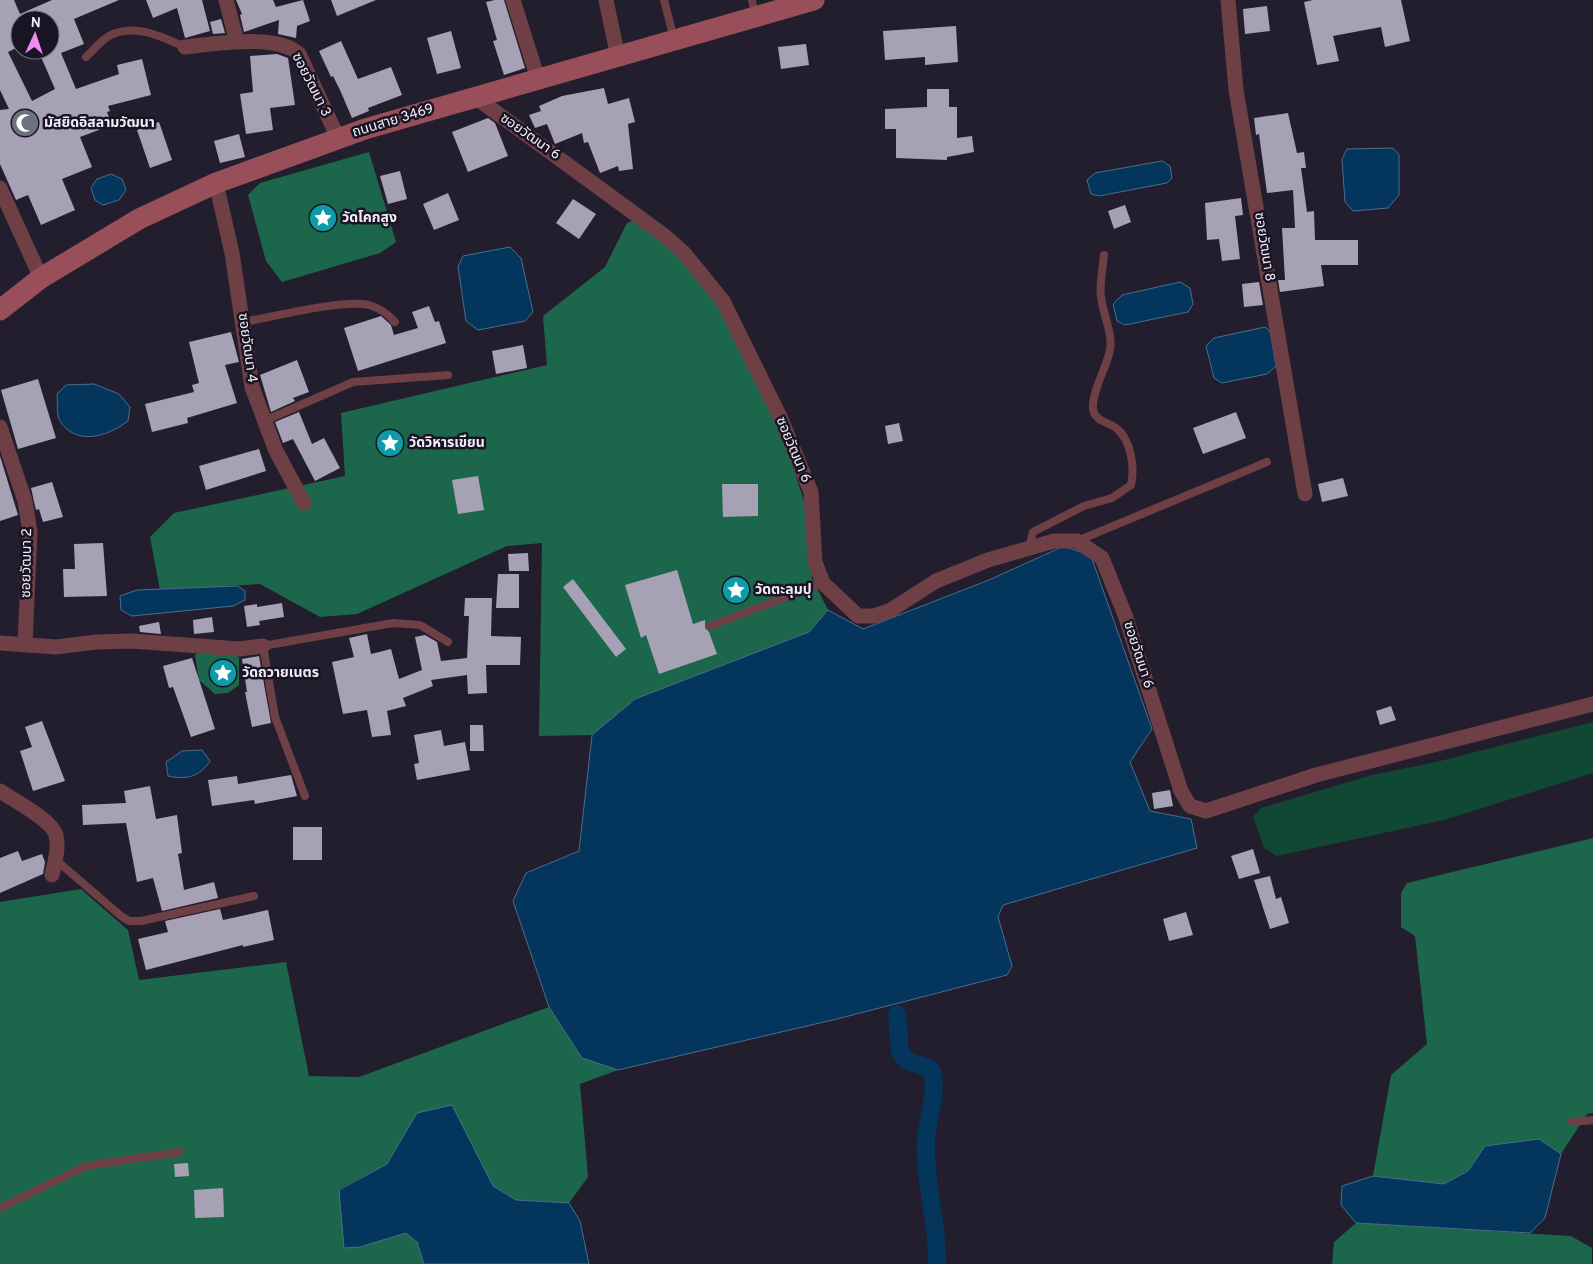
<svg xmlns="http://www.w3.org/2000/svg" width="1593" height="1264" viewBox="0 0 1593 1264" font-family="Overpass,'Noto Sans Thai',sans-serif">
<rect width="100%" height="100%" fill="#231e2d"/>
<path fill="#104834" d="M 1593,722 L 1593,773 L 1444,820 L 1277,856 L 1264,848 L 1253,817 L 1261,808 L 1372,775 L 1436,762 Z"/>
<path fill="#1c674c" d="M 369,152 L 396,242 L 380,253 L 282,282 L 266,261 L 248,195 L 260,183 Z
M 636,219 L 679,255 L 721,310 L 780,427 L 806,507 L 812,578 L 828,610 L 809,632 L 635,699 L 592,735 L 539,736 L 542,543 L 507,546 L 357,614 L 320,617 L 260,584 L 160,590 L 150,537 L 174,513 L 345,476 L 341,413 L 547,365 L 543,316 L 605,267 L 627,223 Z
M 202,650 L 234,653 L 239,658 L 239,685 L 228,693 L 215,694 L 199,680 L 195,655 Z
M 1593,838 L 1593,1113 L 1587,1114 L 1561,1154 L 1539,1139 L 1485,1146 L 1468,1171 L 1444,1184 L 1373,1176 L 1391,1075 L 1427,1044 L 1415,936 L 1401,927 L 1401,893 L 1407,883 Z
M 81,889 L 128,930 L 139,980 L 286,962 L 309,1076 L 359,1077 L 549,1007 L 582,1057 L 618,1070 L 580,1084 L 588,1177 L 569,1203 L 516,1200 L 493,1186 L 451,1105 L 417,1113 L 387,1164 L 339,1189 L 360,1247 L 406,1233 L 417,1242 L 424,1264 L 0,1264 L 0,902 Z
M 1356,1223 L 1571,1236 L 1592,1248 L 1592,1264 L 1332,1264 L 1334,1242 Z"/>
<path fill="#04365d" stroke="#4b6d8c" d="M 1393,148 L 1399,155 L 1399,195 L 1388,208 L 1353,211 L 1345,202 L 1342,159 L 1347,149 Z
M 1162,161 L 1170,166 L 1172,178 L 1167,183 L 1099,196 L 1091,194 L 1087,180 L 1095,173 Z
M 111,174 L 122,179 L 126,190 L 119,200 L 103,205 L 95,200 L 91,188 L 97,179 Z
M 510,247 L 521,258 L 533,312 L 525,321 L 478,330 L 466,321 L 458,267 L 463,256 Z
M 1180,282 L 1190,288 L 1193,304 L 1188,312 L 1125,325 L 1117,321 L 1113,304 L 1122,295 Z
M 1265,327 L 1270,331 L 1276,366 L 1267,374 L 1222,383 L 1214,378 L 1206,346 L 1214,338 Z
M 94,384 L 119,394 L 130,407 L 128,421 C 108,436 77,447 60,421 C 56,415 58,402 57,394 L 66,385 Z
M 1064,546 L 1091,556 L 1152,729 L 1130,762 L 1150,811 L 1191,819 L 1197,848 L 1003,905 L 998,917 L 1012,966 L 1007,975 L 837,1019 L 618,1070 L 582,1058 L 549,1007 L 513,901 L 526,873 L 579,851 L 592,735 L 635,699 L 809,632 L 828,610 L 863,629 L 989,580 Z
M 238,586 L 245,591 L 245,600 L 233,606 L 132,616 L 121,610 L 120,596 L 137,590 Z
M 202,750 L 210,761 C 199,777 187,780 168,776 L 166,762 L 182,751 Z
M 452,1105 L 493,1186 L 516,1200 L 569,1203 L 580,1221 L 589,1264 L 424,1264 L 417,1242 L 406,1233 L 360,1247 L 344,1248 L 339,1190 L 387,1164 L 417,1113 Z
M 1539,1139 L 1561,1154 L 1545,1218 L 1530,1233 L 1356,1223 L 1341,1205 L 1342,1186 L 1373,1176 L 1444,1184 L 1468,1171 L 1485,1146 Z"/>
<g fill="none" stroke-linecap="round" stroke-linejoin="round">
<path stroke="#04365d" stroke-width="18" d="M 897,1014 L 900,1052 L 907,1061 L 930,1068 C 940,1090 927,1117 926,1141 C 924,1182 938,1222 937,1264"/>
</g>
<path fill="#a7a1b6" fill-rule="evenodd" d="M 0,0 L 14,0 L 20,14 L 52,0 L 119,0 L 74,19 L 84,44 L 61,53 L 76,89 L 119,74 L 117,65 L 142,59 L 151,95 L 108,106 L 110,111 L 107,112 L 112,125 L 80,137 L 92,167 L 62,179 L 75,210 L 41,225 L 28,195 L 16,200 L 0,164 L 0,110 L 9,109 L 0,90 ZM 20,20 L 50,20 L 50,50 L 38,50 L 55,89 L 32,101 L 8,52 L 20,46 Z
M 146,0 L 202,0 L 210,31 L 185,38 L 177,8 L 153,18 Z
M 236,0 L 273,0 L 276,7 L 303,0 L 310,21 L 297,26 L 296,38 L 278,34 L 279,20 L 244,32 L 240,15 L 242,14 Z
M 331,0 L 376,0 L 337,16 Z
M 495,0 L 504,0 L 525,68 L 504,75 L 493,41 L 497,40 L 486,2 Z
M 1313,0 L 1401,0 L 1410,41 L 1385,47 L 1381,27 L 1333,36 L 1339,61 L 1317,65 L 1304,2 Z
M 1267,6 L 1270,31 L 1245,34 L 1243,9 Z
M 221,19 L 225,33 L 213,34 L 210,22 Z
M 956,26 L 958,62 L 925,65 L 925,57 L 885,60 L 883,31 Z
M 451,31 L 461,68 L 437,74 L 427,38 Z
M 341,41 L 358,79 L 391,67 L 402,95 L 368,108 L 369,111 L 352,118 L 340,90 L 333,76 L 331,77 L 319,51 Z
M 806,44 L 809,65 L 781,69 L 778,47 Z
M 277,54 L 288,58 L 295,105 L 270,108 L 273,130 L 246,134 L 240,94 L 253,92 L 250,56 Z
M 604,88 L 608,104 L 629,98 L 635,122 L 628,124 L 633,169 L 619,171 L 618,166 L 600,173 L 588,142 L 584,143 L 582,133 L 555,144 L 547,124 L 535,128 L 529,115 L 541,111 L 539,106 L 562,96 Z
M 927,89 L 949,89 L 949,107 L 957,107 L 957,138 L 972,136 L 974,152 L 947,157 L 947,160 L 896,158 L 896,129 L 885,129 L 885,109 L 927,107 Z
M 1288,113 L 1297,153 L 1304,152 L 1306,168 L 1301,168 L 1307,212 L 1314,211 L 1315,240 L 1358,240 L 1358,265 L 1321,265 L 1324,286 L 1280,292 L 1278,280 L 1285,280 L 1282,228 L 1295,228 L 1293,190 L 1267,193 L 1259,134 L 1256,135 L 1254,118 Z
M 488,118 L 495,123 L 508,156 L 468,172 L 452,132 Z
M 159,122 L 172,160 L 150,168 L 137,130 Z
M 239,134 L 245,157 L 220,163 L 214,141 Z
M 400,171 L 407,199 L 388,204 L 380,176 Z
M 448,193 L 459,220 L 434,230 L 423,204 Z
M 1241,198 L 1243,215 L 1235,216 L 1240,259 L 1222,261 L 1219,239 L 1207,240 L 1205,203 Z
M 573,199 L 596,214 L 579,239 L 556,223 Z
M 1125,205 L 1131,222 L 1114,229 L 1108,211 Z
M 1259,282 L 1263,305 L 1244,307 L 1242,284 Z
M 429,306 L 435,322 L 439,321 L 446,343 L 358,371 L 344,328 L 381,316 L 391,325 L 394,335 L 418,328 L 412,312 Z
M 231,332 L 239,362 L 225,365 L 237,403 L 187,418 L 188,423 L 152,432 L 145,404 L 194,392 L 192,385 L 199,383 L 189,342 Z
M 523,345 L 527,368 L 496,374 L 492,351 Z
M 297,360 L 309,392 L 293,398 L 295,401 L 271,412 L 260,375 Z
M 38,379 L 56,438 L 18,449 L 1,390 Z
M 299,412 L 312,444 L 324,438 L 340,468 L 315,481 L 293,439 L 283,443 L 275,422 Z
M 1236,412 L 1246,438 L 1203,454 L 1193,428 Z
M 899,423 L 903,441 L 888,444 L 885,426 Z
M 259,449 L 266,471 L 206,490 L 199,466 Z
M 0,456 L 18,515 L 0,521 Z
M 478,476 L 484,510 L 458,514 L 452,480 Z
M 1343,478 L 1348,496 L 1322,502 L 1318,484 Z
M 52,482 L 63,517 L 43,522 L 39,509 L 36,510 L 31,488 Z
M 722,484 L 758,484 L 758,516 L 723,517 Z
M 103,543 L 107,596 L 64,597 L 63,569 L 75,569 L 74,544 Z
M 528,553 L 529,571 L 509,571 L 508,554 Z
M 677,570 L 693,624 L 705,620 L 705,628 L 709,632 L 717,654 L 659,674 L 646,635 L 641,638 L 625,585 Z
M 498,574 L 519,574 L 519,608 L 496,608 Z
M 573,579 L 626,649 L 616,657 L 563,587 Z
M 465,598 L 492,598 L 491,636 L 521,637 L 520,665 L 486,665 L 487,693 L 468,694 L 467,675 L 431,680 L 433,686 L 403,698 L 406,706 L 387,711 L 391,735 L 372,737 L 367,710 L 343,714 L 332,662 L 354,657 L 349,638 L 367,634 L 371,654 L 391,649 L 399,679 L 422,670 L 415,637 L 425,635 L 437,642 L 441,661 L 467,658 L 469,616 L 464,616 Z
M 282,603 L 284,617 L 259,621 L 260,625 L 247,627 L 244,606 L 257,604 L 257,607 Z
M 212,617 L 214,632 L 194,634 L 193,620 Z
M 159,622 L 161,634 L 140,632 L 139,626 Z
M 259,656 L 271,723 L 252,727 L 245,692 L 247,692 L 242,659 Z
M 192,658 L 215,729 L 191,737 L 173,687 L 169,688 L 163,666 Z
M 1391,706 L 1396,720 L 1380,725 L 1376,711 Z
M 42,721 L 65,781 L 33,791 L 20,751 L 32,747 L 25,727 Z
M 470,725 L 483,725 L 484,751 L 470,751 Z
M 441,730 L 444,746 L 465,742 L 470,770 L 417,780 L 414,764 L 419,763 L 414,735 Z
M 291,775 L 297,796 L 255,804 L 254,800 L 212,806 L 208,780 L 237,776 L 238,784 Z
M 150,786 L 156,819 L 177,815 L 182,853 L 178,854 L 184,890 L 214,882 L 218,898 L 162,911 L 153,878 L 137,882 L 126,823 L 83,825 L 82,805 L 126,803 L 124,791 Z
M 1170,790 L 1173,806 L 1154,809 L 1152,793 Z
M 293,827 L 322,827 L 322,860 L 293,860 Z
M 1253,849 L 1260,873 L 1239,879 L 1231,856 Z
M 18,851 L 22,861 L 42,854 L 45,862 L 43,874 L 0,893 L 0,858 Z
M 1270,876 L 1276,899 L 1281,897 L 1289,923 L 1270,929 L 1254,880 Z
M 220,909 L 223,920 L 268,910 L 274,940 L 243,947 L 243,945 L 146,970 L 138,939 L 168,932 L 165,921 Z
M 1186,912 L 1193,935 L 1169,941 L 1163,919 Z
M 188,1163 L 189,1176 L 175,1177 L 174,1164 Z
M 223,1188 L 224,1217 L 195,1218 L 194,1190 Z"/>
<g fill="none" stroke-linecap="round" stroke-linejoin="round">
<path stroke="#6e3f45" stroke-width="8" d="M 664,0 L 674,39
M 752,0 L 755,15
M 86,57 C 94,50 102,38 113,34 C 138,24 162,37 185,47
M 243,322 C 274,317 341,299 369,305 C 380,308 388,314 395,322
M 264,421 L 353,382 L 448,375
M 1077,541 L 1267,462
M 1029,547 L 1033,532 L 1084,506 L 1112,498 L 1131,485 C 1135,468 1131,439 1116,428 C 1109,422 1098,422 1094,413 C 1088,398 1108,365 1110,350 C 1113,334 1103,314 1101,297 C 1099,284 1103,268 1104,255
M 710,626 L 823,583
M 305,796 L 275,717 L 263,646 L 393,623 L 420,625 L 448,642
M 56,860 L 121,916 L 129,921 L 141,921 L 254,896
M 1572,1122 L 1593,1120
M 0,1208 L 86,1166 L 179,1152"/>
<path stroke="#6e3f45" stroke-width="15" d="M 226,0 L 237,42
M 513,0 L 538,79
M 606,0 L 618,57
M 1228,0 L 1236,90 L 1305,494
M 185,47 C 214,44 277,33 299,54 L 338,138
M 475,97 L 665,236 L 684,253 L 723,301 L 781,419 L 811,492 L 815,562 L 823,583 L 858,616 L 874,616 L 891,610 L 936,581 L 988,560 L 1054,541 L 1077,541 L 1102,558 L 1125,615 L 1181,791 L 1190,806 L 1206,811 L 1316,775 L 1593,704
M 216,183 L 232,253 L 252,387 L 276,451 L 304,503
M 0,188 L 41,278
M 0,427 L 25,501 L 30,532 L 25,644
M 0,643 L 56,647 L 96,642 L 132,641 L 239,649 L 263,646
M 0,791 C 13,800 52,820 56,835 C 59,848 55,862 52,875"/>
<path stroke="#994f59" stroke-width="21" d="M 0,310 L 41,278 L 139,219 L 216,183 L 365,129 L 814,0"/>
</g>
<defs>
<symbol id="mosque-disc" viewBox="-11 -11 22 22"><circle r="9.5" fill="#6b7280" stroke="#191423"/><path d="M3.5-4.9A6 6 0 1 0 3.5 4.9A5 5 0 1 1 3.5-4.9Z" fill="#fff"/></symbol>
<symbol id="sight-disc" viewBox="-11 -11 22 22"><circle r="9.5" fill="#0f9aa8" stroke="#191423"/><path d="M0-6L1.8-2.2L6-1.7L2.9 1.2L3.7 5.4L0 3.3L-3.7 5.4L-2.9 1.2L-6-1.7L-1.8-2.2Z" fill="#fff"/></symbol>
</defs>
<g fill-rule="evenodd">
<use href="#mosque-disc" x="9" y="107" width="32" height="32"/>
<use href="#sight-disc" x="307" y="202" width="32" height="32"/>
<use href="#sight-disc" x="374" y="427" width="32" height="32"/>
<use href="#sight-disc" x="720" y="574" width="32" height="32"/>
<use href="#sight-disc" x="207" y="657" width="32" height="32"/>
</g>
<g text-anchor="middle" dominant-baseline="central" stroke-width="5" stroke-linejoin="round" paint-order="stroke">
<g font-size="14" fill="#f0edf8" stroke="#191423">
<text transform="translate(311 85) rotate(63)">ซอยวัฒนา 3</text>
<text transform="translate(393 121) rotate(-17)">ถนนสาย 3469</text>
<text transform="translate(530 137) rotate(35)">ซอยวัฒนา 6</text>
<text transform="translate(1264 247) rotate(81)">ซอยวัฒนา 8</text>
<text transform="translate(247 348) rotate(82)">ซอยวัฒนา 4</text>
<text transform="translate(793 450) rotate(67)">ซอยวัฒนา 6</text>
<text transform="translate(27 563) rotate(-89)">ซอยวัฒนา 2</text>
<text transform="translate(1138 655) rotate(72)">ซอยวัฒนา 6</text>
</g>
<g font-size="14" font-weight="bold" fill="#f0edf8" stroke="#191423" text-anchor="start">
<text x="44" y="123">มัสยิดอิสลามวัฒนา</text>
<text x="342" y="218">วัดโคกสูง</text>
<text x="409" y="443">วัดวิหารเขียน</text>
<text x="755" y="590">วัดตะลุมปุ</text>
<text x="242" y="673">วัดถวายเนตร</text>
</g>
</g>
<g transform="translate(35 35) rotate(3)"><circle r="24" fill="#191423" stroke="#6f6b78"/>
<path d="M0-4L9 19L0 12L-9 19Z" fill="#f28af3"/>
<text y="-8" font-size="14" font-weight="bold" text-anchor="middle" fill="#f0edf8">N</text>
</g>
</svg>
